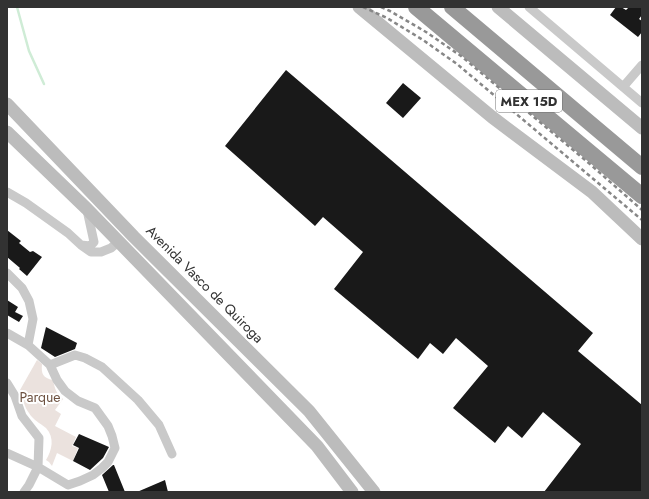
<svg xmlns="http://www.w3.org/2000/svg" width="649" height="499" viewBox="0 0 649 499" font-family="Jost,sans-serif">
<rect width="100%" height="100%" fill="#fff"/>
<path fill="#ebe2de" d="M 37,360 L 42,364 C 41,374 43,378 53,380 C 55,389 56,393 63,399 L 55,410 L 61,414 L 55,426 L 76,437 L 72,446 L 78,448 L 73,461 L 57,453 L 52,466 L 49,462 L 46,460 C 52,450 55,438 46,428 C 40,423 33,420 29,413 C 24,407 23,398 20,390 Z"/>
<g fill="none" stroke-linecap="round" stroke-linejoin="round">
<path stroke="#cfecd6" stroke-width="2.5" d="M 17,7 L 29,51 L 44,84"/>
</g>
<path fill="#191919" d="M 616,7 L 621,7 L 626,10 L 629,7 L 642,7 L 642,15 L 639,19 L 642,21 L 642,32 L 638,37 L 610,15 Z
M 286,70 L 593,333 L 578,351 L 642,405 L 642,492 L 544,492 L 581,444 L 543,412 L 522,438 L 508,426 L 495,443 L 453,408 L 488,366 L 456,338 L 443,354 L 430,343 L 418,359 L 334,289 L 363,252 L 323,217 L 315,226 L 225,146 Z
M 403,83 L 421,98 L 403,118 L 386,103 Z
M 7,230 L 21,241 L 19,243 L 30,252 L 33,251 L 42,257 L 27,276 L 19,269 L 20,268 L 7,257 Z
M 7,300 L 18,307 L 15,312 L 23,316 L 19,322 L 7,315 Z
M 46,327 L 77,343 L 75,349 L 55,357 L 41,348 Z
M 79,434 L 109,447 L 103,458 L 90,470 L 73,461 L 79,448 L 73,445 Z
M 113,465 L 114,465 L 125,492 L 109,492 L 102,475 Z
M 165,480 L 168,492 L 137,492 Z"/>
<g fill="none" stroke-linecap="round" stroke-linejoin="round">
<path stroke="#c9c9c9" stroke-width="9" d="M 529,7 L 642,103
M 623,87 L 642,65
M 7,192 L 26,203 L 68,233 L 81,245 L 91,252 L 101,252 L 111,248 L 118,242
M 81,245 L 90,246 L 94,242 L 87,210
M 7,273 L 22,288 L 29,301 L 33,319 L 28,345
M 7,333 L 28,345 L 50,365 L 57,380 L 65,391 L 78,401 L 95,408 L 108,426 L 112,436 L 115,448 L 108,462 L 102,468 L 93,475 L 80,481 L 68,485 L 38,467 L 7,453
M 50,365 L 75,355 L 85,358 L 102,367 L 138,400 L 159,425 L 172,454
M 7,383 L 15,396 L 22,416 L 39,438 L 38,467 L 29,485 L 24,492"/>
<path stroke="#bcbcbc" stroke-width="13" d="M 359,7 L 492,117 L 592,192 L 642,239
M 498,7 L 642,128
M 7,104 L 134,237 L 309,411 L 374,492
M 7,132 L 87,209 L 317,446 L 352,492"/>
<path stroke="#999" stroke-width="16" d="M 416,7 L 642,196
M 452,7 L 642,167"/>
<path stroke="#878787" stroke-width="2.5" stroke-dasharray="4 3" stroke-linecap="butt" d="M 363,7 L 387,18 L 423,40 L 457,64 L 642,220
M 381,7 L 390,11 L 426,32 L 461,56 L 591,165 L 642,210"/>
</g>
<g text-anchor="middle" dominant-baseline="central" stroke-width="4" stroke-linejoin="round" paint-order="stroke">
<rect fill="#fff" stroke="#707070" stroke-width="1" x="496" y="90" width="66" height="22" rx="3"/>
<g font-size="13" font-weight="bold" fill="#323232">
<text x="529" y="101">MEX 15D</text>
</g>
<g font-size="14" fill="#323232" stroke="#fff">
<text transform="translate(205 284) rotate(45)">Avenida Vasco de Quiroga</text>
</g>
<g font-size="14" fill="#6d5140" stroke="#fff">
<text x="40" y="397">Parque</text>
</g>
</g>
<rect width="649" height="499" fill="none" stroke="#323232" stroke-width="16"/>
</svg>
